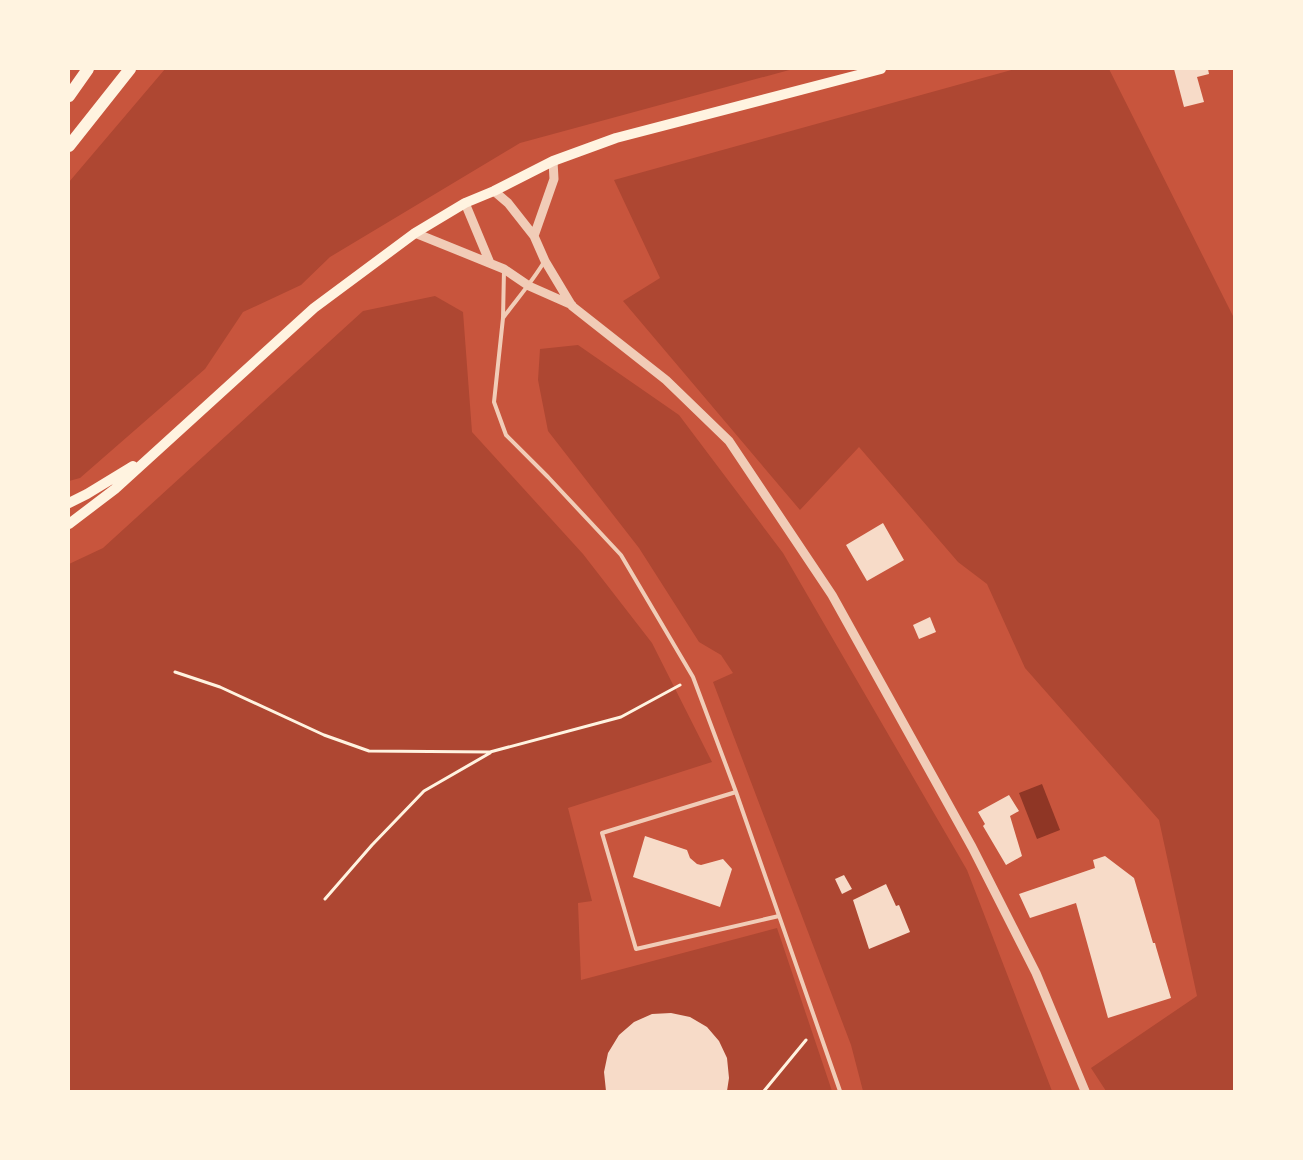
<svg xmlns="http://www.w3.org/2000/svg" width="1303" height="1160" viewBox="0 0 1303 1160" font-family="Arial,sans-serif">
<rect width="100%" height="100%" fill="#c8553d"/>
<path fill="#ae4732" d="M 165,69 L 793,69 L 520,143 L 330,257 L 301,285 L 243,312 L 205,369 L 80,478 L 69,481 L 69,182 Z
M 1015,69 L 1109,69 L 1234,318 L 1234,1091 L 1106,1091 L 1091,1068 L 1197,996 L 1159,820 L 1025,668 L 987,584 L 958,562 L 859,447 L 800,510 L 623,301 L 660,278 L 614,180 Z
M 435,296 L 463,312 L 472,432 L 583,554 L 652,643 L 712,762 L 568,808 L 592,901 L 578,903 L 581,980 L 777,928 L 832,1091 L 69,1091 L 69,564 L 103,548 L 363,311 Z
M 578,345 L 679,415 L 783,553 L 967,870 L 1052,1091 L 863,1091 L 851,1045 L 713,682 L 733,673 L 721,655 L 699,642 L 639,548 L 548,431 L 538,380 L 540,349 Z"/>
<path fill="#8f3625" d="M 1042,784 L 1060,830 L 1037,839 L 1019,793 Z"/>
<path fill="#f7dbc8" d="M 1174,69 L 1208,69 L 1209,74 L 1197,77 L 1204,102 L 1184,107 Z
M 883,523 L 904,560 L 867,581 L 846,545 Z
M 930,617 L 936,632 L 919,639 L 913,625 Z
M 1009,795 L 1019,811 L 1010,816 L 1022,856 L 1006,865 L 983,826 L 985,824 L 978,812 Z
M 645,836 L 687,850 L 690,858 L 697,864 L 701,865 L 723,859 L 732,869 L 720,907 L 633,877 Z
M 1105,856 L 1134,878 L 1153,943 L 1155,943 L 1156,947 L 1171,998 L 1108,1018 L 1076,903 L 1030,918 L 1019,894 L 1095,868 L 1093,860 Z
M 844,875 L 852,889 L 842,894 L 835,879 Z
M 886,884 L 896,906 L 899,905 L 910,932 L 869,949 L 853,900 Z
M 671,1013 L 690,1017 L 707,1027 L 719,1041 L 727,1058 L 729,1078 L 727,1091 L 606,1091 L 604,1072 L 608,1053 L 619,1035 L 634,1022 L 652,1014 Z"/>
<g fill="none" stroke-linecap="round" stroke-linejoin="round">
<path stroke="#fff3e0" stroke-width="3" d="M 175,672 L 220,687 L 324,735 L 369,751 L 490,752 L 621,717 L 680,685
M 325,899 L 372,845 L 424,791 L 490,753
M 764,1091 L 806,1040"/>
<path stroke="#f1ccb7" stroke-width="4" d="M 504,270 L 503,318 L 494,402 L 506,435 L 548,477 L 621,555 L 693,677 L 736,792 L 840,1091
M 503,318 C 517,299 532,282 544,262
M 736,792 L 602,833 L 636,949 L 779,916"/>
<path stroke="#f1ccb7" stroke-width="9" d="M 494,191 L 508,203 L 534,236 L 545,261 L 572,306 L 666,380 L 729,441 L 832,595 L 972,847 L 1036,973 L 1085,1091
M 465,203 L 490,263
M 415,233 L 504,269 L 529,286 L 572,305
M 534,236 L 554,179 L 553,161"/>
<path stroke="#fff3e0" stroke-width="10" d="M 69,503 L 87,494 L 133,466
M 69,524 L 115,489 L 314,308 L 415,233 L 465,203 L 494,191 L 553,161 L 616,138 L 881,69"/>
<path stroke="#fff3e0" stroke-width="12" d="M 69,96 L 88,69
M 69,146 L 130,69"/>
</g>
<rect width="1303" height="1160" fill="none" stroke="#fff3e0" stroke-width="140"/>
</svg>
